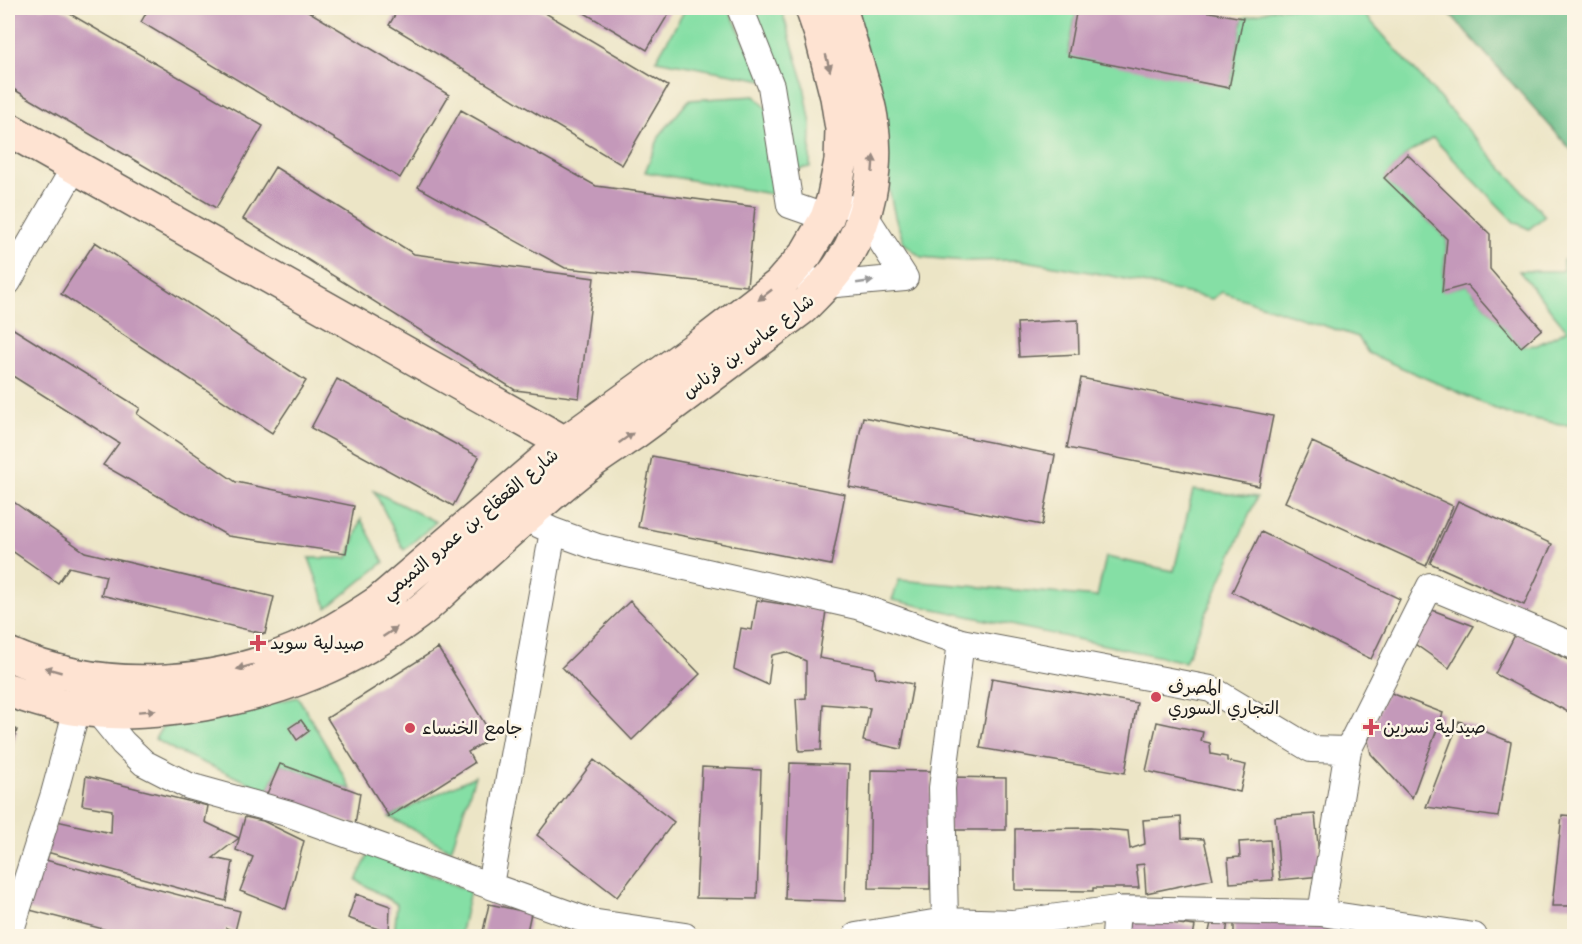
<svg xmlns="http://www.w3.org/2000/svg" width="1582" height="944" viewBox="0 0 1582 944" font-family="'Shantell Sans','Playpen Sans Arabic',sans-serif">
<rect width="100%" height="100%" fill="#fcf5e5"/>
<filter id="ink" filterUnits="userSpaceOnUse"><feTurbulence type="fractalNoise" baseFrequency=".0167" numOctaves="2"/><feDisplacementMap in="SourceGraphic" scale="12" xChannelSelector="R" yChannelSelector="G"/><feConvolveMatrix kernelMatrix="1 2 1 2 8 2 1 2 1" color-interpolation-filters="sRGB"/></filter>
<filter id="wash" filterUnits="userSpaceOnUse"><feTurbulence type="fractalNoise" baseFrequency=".008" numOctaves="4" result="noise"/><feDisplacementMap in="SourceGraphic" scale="24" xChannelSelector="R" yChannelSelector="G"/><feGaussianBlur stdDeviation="1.35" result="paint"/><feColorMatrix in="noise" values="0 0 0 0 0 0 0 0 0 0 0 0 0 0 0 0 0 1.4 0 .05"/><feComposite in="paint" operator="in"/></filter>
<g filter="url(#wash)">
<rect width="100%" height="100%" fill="#ece5c6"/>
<path fill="#85dfa5" stroke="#507e60" stroke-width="1.5" d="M 686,8 L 728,8 L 764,80 L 656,60 Z
M 754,8 L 781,8 L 803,80 L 811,125 L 810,167 L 793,170 L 781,82 Z
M 855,8 L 1077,8 L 1068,55 L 1229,87 L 1243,18 L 1277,8 L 1359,8 L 1545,216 L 1529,229 L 1514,222 L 1433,138 L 1407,154 L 1385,178 L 1447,239 L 1442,291 L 1467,285 L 1521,346 L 1537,345 L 1567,330 L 1519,271 L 1563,271 L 1563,260 L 1574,256 L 1574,424 L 1566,425 L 1507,414 L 1368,353 L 1358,337 L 1222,292 L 1212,299 L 1112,276 L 1020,260 L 965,261 L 921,257 L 904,243 L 895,217 L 889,189 L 883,115 Z
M 755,96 L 772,114 L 777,195 L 645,172 L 660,135 L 689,100 Z
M 1193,490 L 1257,497 L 1185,662 L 892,600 L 899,580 L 1097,597 L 1106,557 L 1174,571 Z
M 374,491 L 436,522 L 404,550 Z
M 361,519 L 384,562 L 327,608 L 309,558 L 348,558 Z
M 298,697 L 352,790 L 280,764 L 268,791 L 176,751 L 155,739 L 162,727 Z
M 475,776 L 451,850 L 389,817 Z
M 370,852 L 470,891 L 460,936 L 394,936 L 397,904 L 356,880 Z"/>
<path fill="#6cbe8a" stroke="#446d53" stroke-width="1.5" d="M 1445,8 L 1574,8 L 1574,153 Z"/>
<g id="blocks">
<path fill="#c499ba" d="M 8,8 L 60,8 L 263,126 L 216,208 L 8,86 Z
M 149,8 L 303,8 L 449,95 L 400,178 L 141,22 Z
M 399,8 L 537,8 L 668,86 L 622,165 L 389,25 Z
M 576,8 L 672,8 L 647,50 Z
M 1077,8 L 1188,8 L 1243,18 L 1229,88 L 1068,56 Z
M 461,110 L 596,186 L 755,207 L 747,286 L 565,268 L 418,187 Z
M 1407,154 L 1490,234 L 1490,269 L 1542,329 L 1521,347 L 1467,285 L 1442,292 L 1447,239 L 1384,178 Z
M 275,167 L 414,254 L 594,278 L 579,398 L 515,390 L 243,219 Z
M 95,242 L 306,381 L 272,433 L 61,294 Z
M 1078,320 L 1079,354 L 1019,357 L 1017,323 Z
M 12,328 L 140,408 L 137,414 L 236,482 L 354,506 L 346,553 L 228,536 L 103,465 L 119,443 L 8,373 L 8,335 Z
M 1081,378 L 1273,416 L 1259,486 L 1067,448 Z
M 337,379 L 479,457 L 453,506 L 311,428 Z
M 863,417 L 1055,455 L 1042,525 L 849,487 Z
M 1312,442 L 1453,506 L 1426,566 L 1285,502 Z
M 652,456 L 845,494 L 831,565 L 638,527 Z
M 8,498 L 85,552 L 274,597 L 265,634 L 101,595 L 106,576 L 69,567 L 58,583 L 8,548 Z
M 1458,501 L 1552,544 L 1524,605 L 1430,563 Z
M 1261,532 L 1400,599 L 1371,659 L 1232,592 Z
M 757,600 L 826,611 L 819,658 L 874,668 L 876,677 L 913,684 L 901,749 L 863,741 L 870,708 L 823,704 L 821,750 L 799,751 L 796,699 L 806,698 L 806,661 L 786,652 L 772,655 L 768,685 L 734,669 L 741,628 L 752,630 Z
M 630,601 L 700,674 L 632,740 L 562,667 Z
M 1427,608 L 1474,626 L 1449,668 L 1412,642 Z
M 1516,633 L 1574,663 L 1574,715 L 1495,674 Z
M 438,648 L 493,737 L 468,752 L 474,763 L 389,817 L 327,718 Z
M 992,678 L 1137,703 L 1125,773 L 980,748 Z
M 1386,691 L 1443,713 L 1412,798 L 1371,754 L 1368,741 Z
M 301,720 L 309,731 L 297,740 L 289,728 Z
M 1459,721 L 1511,742 L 1498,817 L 1426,807 Z
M 1157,722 L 1203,732 L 1201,741 L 1210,743 L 1211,754 L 1227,757 L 1227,761 L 1246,765 L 1240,792 L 1146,771 Z
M 8,726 L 17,730 L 8,763 Z
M 594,760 L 674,822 L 617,897 L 537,835 Z
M 790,763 L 849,765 L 845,901 L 785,899 Z
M 280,764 L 360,793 L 355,824 L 266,796 Z
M 702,767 L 761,770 L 757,899 L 696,898 Z
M 871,770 L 932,771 L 930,889 L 869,888 Z
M 86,776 L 208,806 L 205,822 L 239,838 L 213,858 L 233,862 L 226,901 L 43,851 L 57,821 L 111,833 L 112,810 L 82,805 Z
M 948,777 L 1006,778 L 1006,830 L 948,830 Z
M 1315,814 L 1321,876 L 1280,880 L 1275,817 Z
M 1562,815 L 1574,816 L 1574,906 L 1552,906 Z
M 245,817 L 263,821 L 304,841 L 286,909 L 240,891 L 253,857 L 236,850 Z
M 1181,817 L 1182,838 L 1204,839 L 1213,879 L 1146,893 L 1144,864 L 1136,865 L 1139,888 L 1093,888 L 1093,891 L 1015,890 L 1015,829 L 1090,828 L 1128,831 L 1130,849 L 1145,844 L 1143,820 Z
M 1270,840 L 1273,880 L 1230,883 L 1228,858 L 1240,857 L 1239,842 Z
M 34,857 L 240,911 L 235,931 L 226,928 L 224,936 L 130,936 L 22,908 Z
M 356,894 L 390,906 L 389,933 L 348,918 Z
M 489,904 L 531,913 L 526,936 L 482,936 Z
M 1130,918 L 1195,926 L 1193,936 L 1128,936 Z
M 1228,921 L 1226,936 L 1208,936 L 1211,923 Z
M 1234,921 L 1336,923 L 1334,936 L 1234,936 Z
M 1353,926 L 1400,936 L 1352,936 Z"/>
</g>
</g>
<g filter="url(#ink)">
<use href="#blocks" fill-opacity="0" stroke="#656258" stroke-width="1.5"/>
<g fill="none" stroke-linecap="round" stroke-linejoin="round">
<defs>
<path id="minor" d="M 740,8 L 771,86 L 790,205 L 827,218
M 793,270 L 807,279 L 825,285 L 905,278 L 864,214 L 853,208
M 8,282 L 74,168
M 525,518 L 553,531 L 597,547 L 857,606 L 961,642 L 1211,689 L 1311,749 L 1348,750 L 1430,586 L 1574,646
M 97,711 L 123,743 L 144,763 L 189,786 L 290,814 L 591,922 L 685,936
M 490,885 L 553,531
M 1321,913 L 1348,750
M 945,921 L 942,788 L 961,642
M 9,936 L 54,794 L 77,709
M 856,936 L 945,921 L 1013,923 L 1117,909 L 1321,913 L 1474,936
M 1115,936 L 1117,909"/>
<path id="secondary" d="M 8,129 L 565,443
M 8,654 C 98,694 206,689 296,650 C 325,637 352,620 379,602 L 565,443 L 709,339 L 779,285 L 806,254 L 827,218 L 833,200 L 841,161 L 842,129 L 837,97 L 821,34 L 812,8
M 8,690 C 31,698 55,706 79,709 C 122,715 162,711 204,704 C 284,690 351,662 416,614 C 431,603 444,589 458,577 C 497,542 536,506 577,473 C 595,458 615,446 634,433 C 690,392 746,350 802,308 C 816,294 831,280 841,264 C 869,221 879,168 871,118 C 869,105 865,91 861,78 C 854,54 847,31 840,8"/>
</defs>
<use href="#minor" stroke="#656258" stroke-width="28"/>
<use href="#secondary" stroke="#656258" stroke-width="36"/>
<use href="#minor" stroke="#fff" stroke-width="26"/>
<use href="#secondary" stroke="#fee3d2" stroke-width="33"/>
</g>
<defs><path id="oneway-solid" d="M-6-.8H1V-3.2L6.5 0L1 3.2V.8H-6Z" transform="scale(1.5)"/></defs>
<g fill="#988980">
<use href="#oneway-solid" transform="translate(828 63) rotate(75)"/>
<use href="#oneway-solid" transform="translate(873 164) rotate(-86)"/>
<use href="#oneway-solid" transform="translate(765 295) rotate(142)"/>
<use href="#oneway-solid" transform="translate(626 438) rotate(-35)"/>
<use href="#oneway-solid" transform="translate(390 632) rotate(-34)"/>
<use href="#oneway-solid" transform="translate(245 667) rotate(165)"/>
<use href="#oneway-solid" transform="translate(53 670) rotate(-164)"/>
<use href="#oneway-solid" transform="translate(147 711) rotate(-4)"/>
</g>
<use fill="#999" href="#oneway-solid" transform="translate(865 282) rotate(-8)"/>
</g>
<g fill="#d1495b" stroke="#fcf5e5" stroke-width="2">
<path d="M255 634h6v6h6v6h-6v6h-6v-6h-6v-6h6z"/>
<circle cx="1156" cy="697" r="6"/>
<path d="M1368 718h6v6h6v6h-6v6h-6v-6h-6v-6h6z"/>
<circle cx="410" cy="728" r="6"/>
</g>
<g text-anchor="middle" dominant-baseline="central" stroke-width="5" stroke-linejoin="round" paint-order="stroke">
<g font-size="18" fill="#1c1c1c" stroke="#fcf5e5">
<text transform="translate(748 346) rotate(-37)">شارع عباس بن فرناس</text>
<text transform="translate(470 524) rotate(-40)">شارع القعقاع بن عمرو التميمي</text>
</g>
<g font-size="18" fill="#1c1c1c" stroke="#fcf5e5" text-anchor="start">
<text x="270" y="643">صيدلية سويد</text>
<text x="1168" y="687">المصرف<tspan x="1168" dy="21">التجاري السوري</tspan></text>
<text x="1383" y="727">صيدلية نسرين</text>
<text x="422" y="728">جامع الخنساء</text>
</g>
</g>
<rect width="1582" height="944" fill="none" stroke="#fcf5e5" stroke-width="30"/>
</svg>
